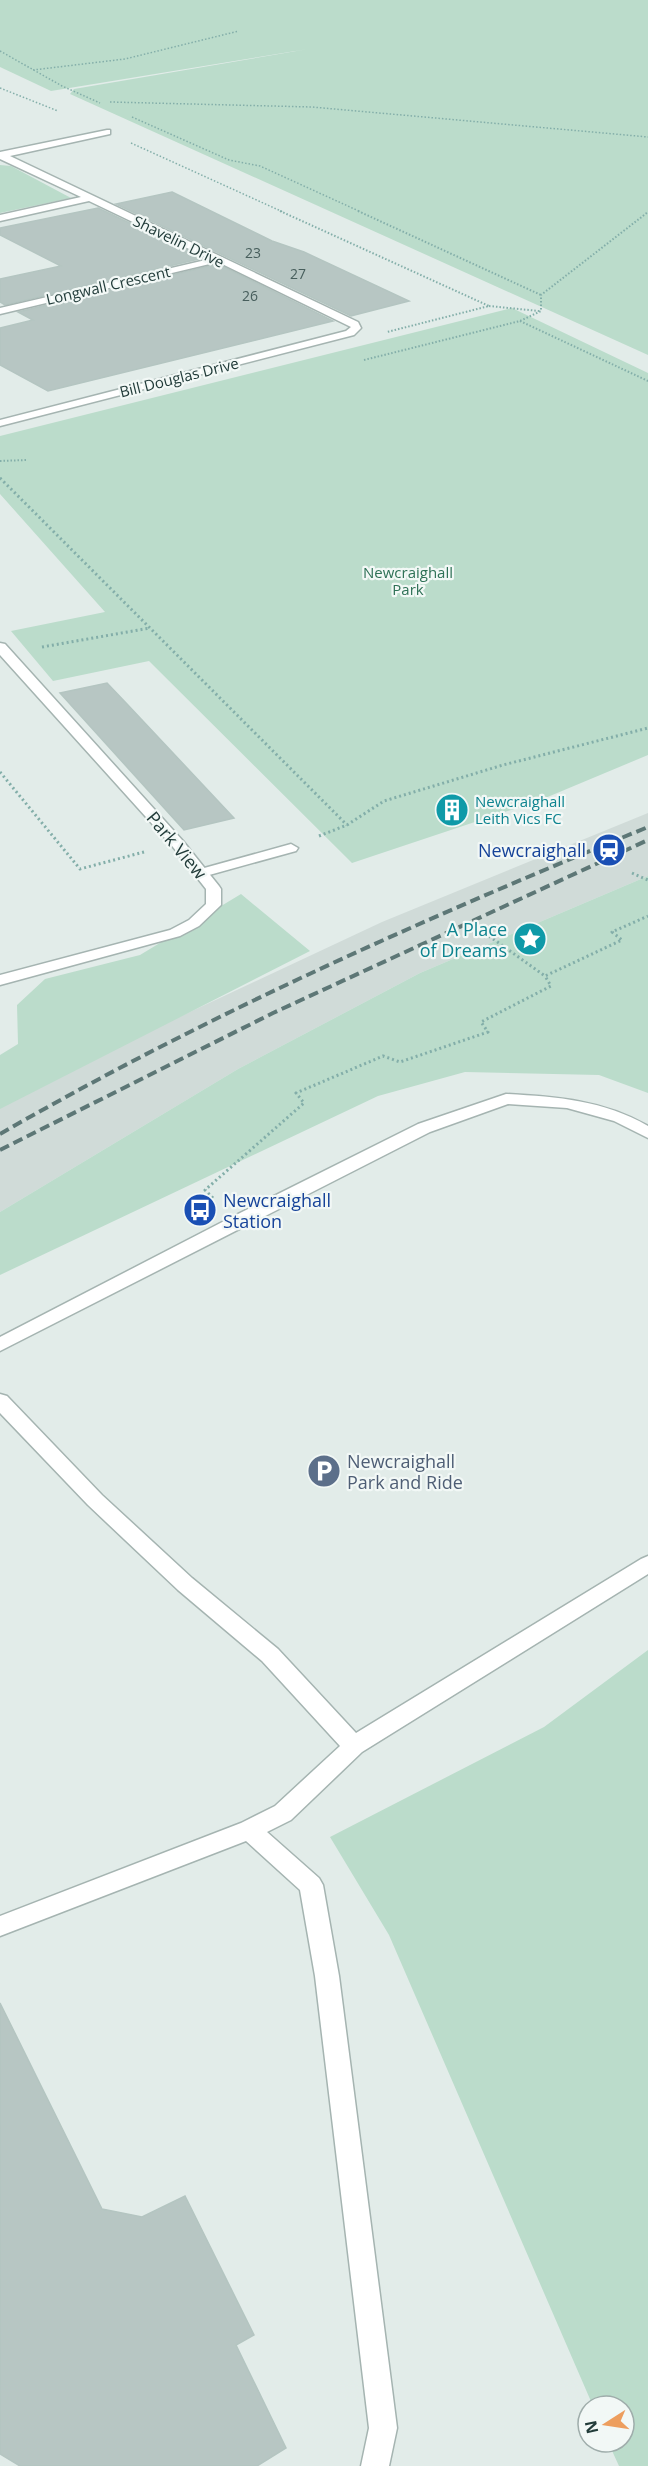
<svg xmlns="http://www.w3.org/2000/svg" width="648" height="2466" viewBox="0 0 648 2466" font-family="'Open Sans',sans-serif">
<rect width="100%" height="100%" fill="#e2ece9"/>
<path fill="#d0dbd8" d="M 648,813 L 648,876 L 420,973 L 238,1069 L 0,1212 L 0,1107 L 64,1071 L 382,922 Z"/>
<path fill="#bbdccb" d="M 0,0 L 648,0 L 648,355 L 70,94 L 74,89 L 308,49 L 51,91 L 0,67 Z
M 0,165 L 11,166 L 71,198 L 0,213 Z
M 512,308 L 648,373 L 648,755 L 538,801 L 352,863 L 149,661 L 53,681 L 11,631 L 105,612 L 0,494 L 0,436 Z
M 648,876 L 648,1093 L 599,1075 L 465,1072 L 378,1096 L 0,1275 L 0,1212 L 238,1069 L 420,973 Z
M 241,894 L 310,951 L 0,1109 L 0,1055 L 18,1044 L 17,1005 L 45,979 L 140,955 Z
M 648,1650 L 648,2466 L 619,2466 L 608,2442 L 624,2442 L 624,2406 L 593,2406 L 389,1935 L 330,1837 L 544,1727 Z"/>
<path fill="#b7c6c3" stroke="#b4c5c1" stroke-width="1.5" d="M 172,192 L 272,241 L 304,252 L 409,301 L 351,316 L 116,204 Z
M 98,208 L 203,258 L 5,305 L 0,302 L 0,279 L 61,266 L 0,235 L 0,228 Z
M 218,264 L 333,321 L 48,391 L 0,365 L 0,328 L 33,320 L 18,312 Z
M 107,683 L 127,704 L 234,818 L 184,830 L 60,693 Z
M 0,2003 L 102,2209 L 142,2217 L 185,2196 L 254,2335 L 236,2345 L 286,2448 L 257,2466 L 20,2466 L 0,2454 Z"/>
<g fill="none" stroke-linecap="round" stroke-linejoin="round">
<defs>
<path id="service" d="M 291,844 L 298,848 L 296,851 L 202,877 L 195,873 L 197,870 Z
M 506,1094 C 557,1097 603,1100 648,1126 L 648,1138 L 614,1121 L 567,1108 L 508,1104 L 430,1132 L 0,1351 L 0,1337 L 232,1217 L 418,1124 Z
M 0,1394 L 7,1396 L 102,1495 L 192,1578 L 278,1649 L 356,1733 L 641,1559 L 648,1556 L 648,1574 L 362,1752 L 291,1820 L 267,1832 L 319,1878 L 323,1885 L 339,1976 L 397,2428 L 389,2466 L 361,2466 L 369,2428 L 315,1976 L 300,1890 L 246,1841 L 0,1936 L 0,1916 L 241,1823 L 275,1806 L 340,1746 L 262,1661 L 178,1590 L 88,1505 L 0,1413 Z"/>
<path id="minor" d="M 107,130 L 110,130 L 110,134 L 10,156 L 358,322 L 361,328 L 354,335 L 0,426 L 0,420 L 346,331 L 351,327 L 218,262 L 0,314 L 0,308 L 210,259 L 89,201 L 0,221 L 0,215 L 81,197 L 0,159 L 0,152 Z
M 0,643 L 5,644 L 183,841 L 219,886 L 221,889 L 221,905 L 199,926 L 180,936 L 0,985 L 0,975 L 170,930 L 189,920 L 206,904 L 206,889 L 173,847 L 0,655 Z"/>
</defs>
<use href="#service" stroke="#a5b4b1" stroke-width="3"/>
<use href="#minor" stroke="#a5b4b1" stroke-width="3"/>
<path stroke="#83aea9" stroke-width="1.5" stroke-dasharray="1.5 2" stroke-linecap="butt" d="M 0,51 L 62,86 L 100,103
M 33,70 L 125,59 L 239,31
M 0,88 L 58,111
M 110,102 L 312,107 L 648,137
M 132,117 L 229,160 L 260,166 L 361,212
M 131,143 L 283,212"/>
<path stroke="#83aea9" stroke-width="2" stroke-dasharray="1.5 2" stroke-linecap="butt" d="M 280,211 L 489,306 L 387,332
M 358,211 L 541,295
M 489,306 L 539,311
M 520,321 L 648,381
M 364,360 L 520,321 L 541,311 L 541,295 L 648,212
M 0,461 L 26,460
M 0,478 L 2,480"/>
<path stroke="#83aea9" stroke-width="3" stroke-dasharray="2 3" stroke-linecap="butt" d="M 0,478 L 347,825
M 42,647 L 150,628
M 0,772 L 80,869 L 144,852
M 319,836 L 347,825 L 384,801 L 503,765 L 648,728
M 632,873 L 648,880
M 489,936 L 545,976
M 213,1198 L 205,1190 L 304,1103 L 296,1093 L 383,1056 L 400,1062 L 488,1032 L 481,1022 L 551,986 L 545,976 L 622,940 L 612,932 L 648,916"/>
<use href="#service" fill="#fff" fill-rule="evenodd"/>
<use href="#minor" fill="#fff" fill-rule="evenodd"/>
<path stroke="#5d7776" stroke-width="4" stroke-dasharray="10 5" stroke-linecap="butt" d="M 0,1134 C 208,1014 426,918 648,827
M 0,1150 L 273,1013 L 648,840"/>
</g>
<defs>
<symbol id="building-disc" viewBox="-11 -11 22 22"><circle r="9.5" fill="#0f9aa8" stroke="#f2f8f6"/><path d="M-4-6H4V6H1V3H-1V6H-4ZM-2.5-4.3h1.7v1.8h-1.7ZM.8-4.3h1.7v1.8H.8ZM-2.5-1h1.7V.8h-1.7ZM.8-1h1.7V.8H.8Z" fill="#fff"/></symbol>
<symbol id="station-disc" viewBox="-11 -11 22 22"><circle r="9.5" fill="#1a4fb4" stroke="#f2f8f6"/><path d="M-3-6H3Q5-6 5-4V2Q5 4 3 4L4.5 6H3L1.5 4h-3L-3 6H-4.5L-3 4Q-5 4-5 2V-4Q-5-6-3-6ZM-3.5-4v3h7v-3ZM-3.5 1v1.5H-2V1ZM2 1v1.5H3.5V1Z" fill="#fff"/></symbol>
<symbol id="sight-disc" viewBox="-11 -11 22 22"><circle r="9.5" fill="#0f9aa8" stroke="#f2f8f6"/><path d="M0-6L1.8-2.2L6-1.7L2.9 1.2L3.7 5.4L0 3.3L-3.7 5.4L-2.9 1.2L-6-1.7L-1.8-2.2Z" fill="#fff"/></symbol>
<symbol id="bus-disc" viewBox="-11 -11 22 22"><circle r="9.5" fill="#1a4fb4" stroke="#f2f8f6"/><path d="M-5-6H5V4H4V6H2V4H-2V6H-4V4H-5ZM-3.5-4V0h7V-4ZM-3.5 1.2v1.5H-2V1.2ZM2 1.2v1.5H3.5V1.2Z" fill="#fff"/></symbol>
<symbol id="parking-disc" viewBox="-11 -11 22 22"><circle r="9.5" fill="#5c6f8a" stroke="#f2f8f6"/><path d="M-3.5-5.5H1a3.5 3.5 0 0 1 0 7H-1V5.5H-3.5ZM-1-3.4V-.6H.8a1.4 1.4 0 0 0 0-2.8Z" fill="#fff"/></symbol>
</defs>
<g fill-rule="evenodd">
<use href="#building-disc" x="433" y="791" width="38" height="38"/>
<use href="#station-disc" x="590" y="831" width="38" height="38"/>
<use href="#sight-disc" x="511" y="920" width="38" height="38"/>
<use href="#bus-disc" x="181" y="1191" width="38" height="38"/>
<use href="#parking-disc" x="305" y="1452" width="38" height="38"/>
</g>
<g text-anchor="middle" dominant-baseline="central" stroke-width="4.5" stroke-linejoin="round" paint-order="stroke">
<g font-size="14" fill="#475e5c">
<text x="253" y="252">23</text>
<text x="298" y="273">27</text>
<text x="250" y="295">26</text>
</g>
<g font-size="15" fill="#223c3a" stroke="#f2f8f6">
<text transform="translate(179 241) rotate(26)">Shavelin Drive</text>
<text transform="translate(108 285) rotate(-13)">Longwall Crescent</text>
<text transform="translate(179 377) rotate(-14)">Bill Douglas Drive</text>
</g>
<g font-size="15" fill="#2e7156" stroke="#f2f8f6">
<text x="408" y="572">Newcraighall<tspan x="408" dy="17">Park</tspan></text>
</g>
<g font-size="15" fill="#0d838f" stroke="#f2f8f6" text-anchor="start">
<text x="475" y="801">Newcraighall<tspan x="475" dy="17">Leith Vics FC</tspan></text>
</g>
<g font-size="18" fill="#223c3a" stroke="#f2f8f6">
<text transform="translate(177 845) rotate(50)">Park View</text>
</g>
<g font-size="18" fill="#164399" stroke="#f2f8f6" text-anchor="end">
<text x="586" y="850">Newcraighall</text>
<text x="223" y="1200" text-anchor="start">Newcraighall<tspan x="223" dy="21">Station</tspan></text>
</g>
<g font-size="18" fill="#0d838f" stroke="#f2f8f6" text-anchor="end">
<text x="507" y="929">A Place<tspan x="507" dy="21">of Dreams</tspan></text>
</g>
<g font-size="18" fill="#4e5e75" stroke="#f2f8f6" text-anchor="start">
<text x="347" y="1461">Newcraighall<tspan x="347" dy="21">Park and Ride</tspan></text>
</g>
</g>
<g transform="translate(606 2424) rotate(258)"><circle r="28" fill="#f2f8f6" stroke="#9fadab" stroke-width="1.5"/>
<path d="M0-4.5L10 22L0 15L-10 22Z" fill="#ed9e5e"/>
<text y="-9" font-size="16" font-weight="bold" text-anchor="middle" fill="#223c3a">N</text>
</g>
</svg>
